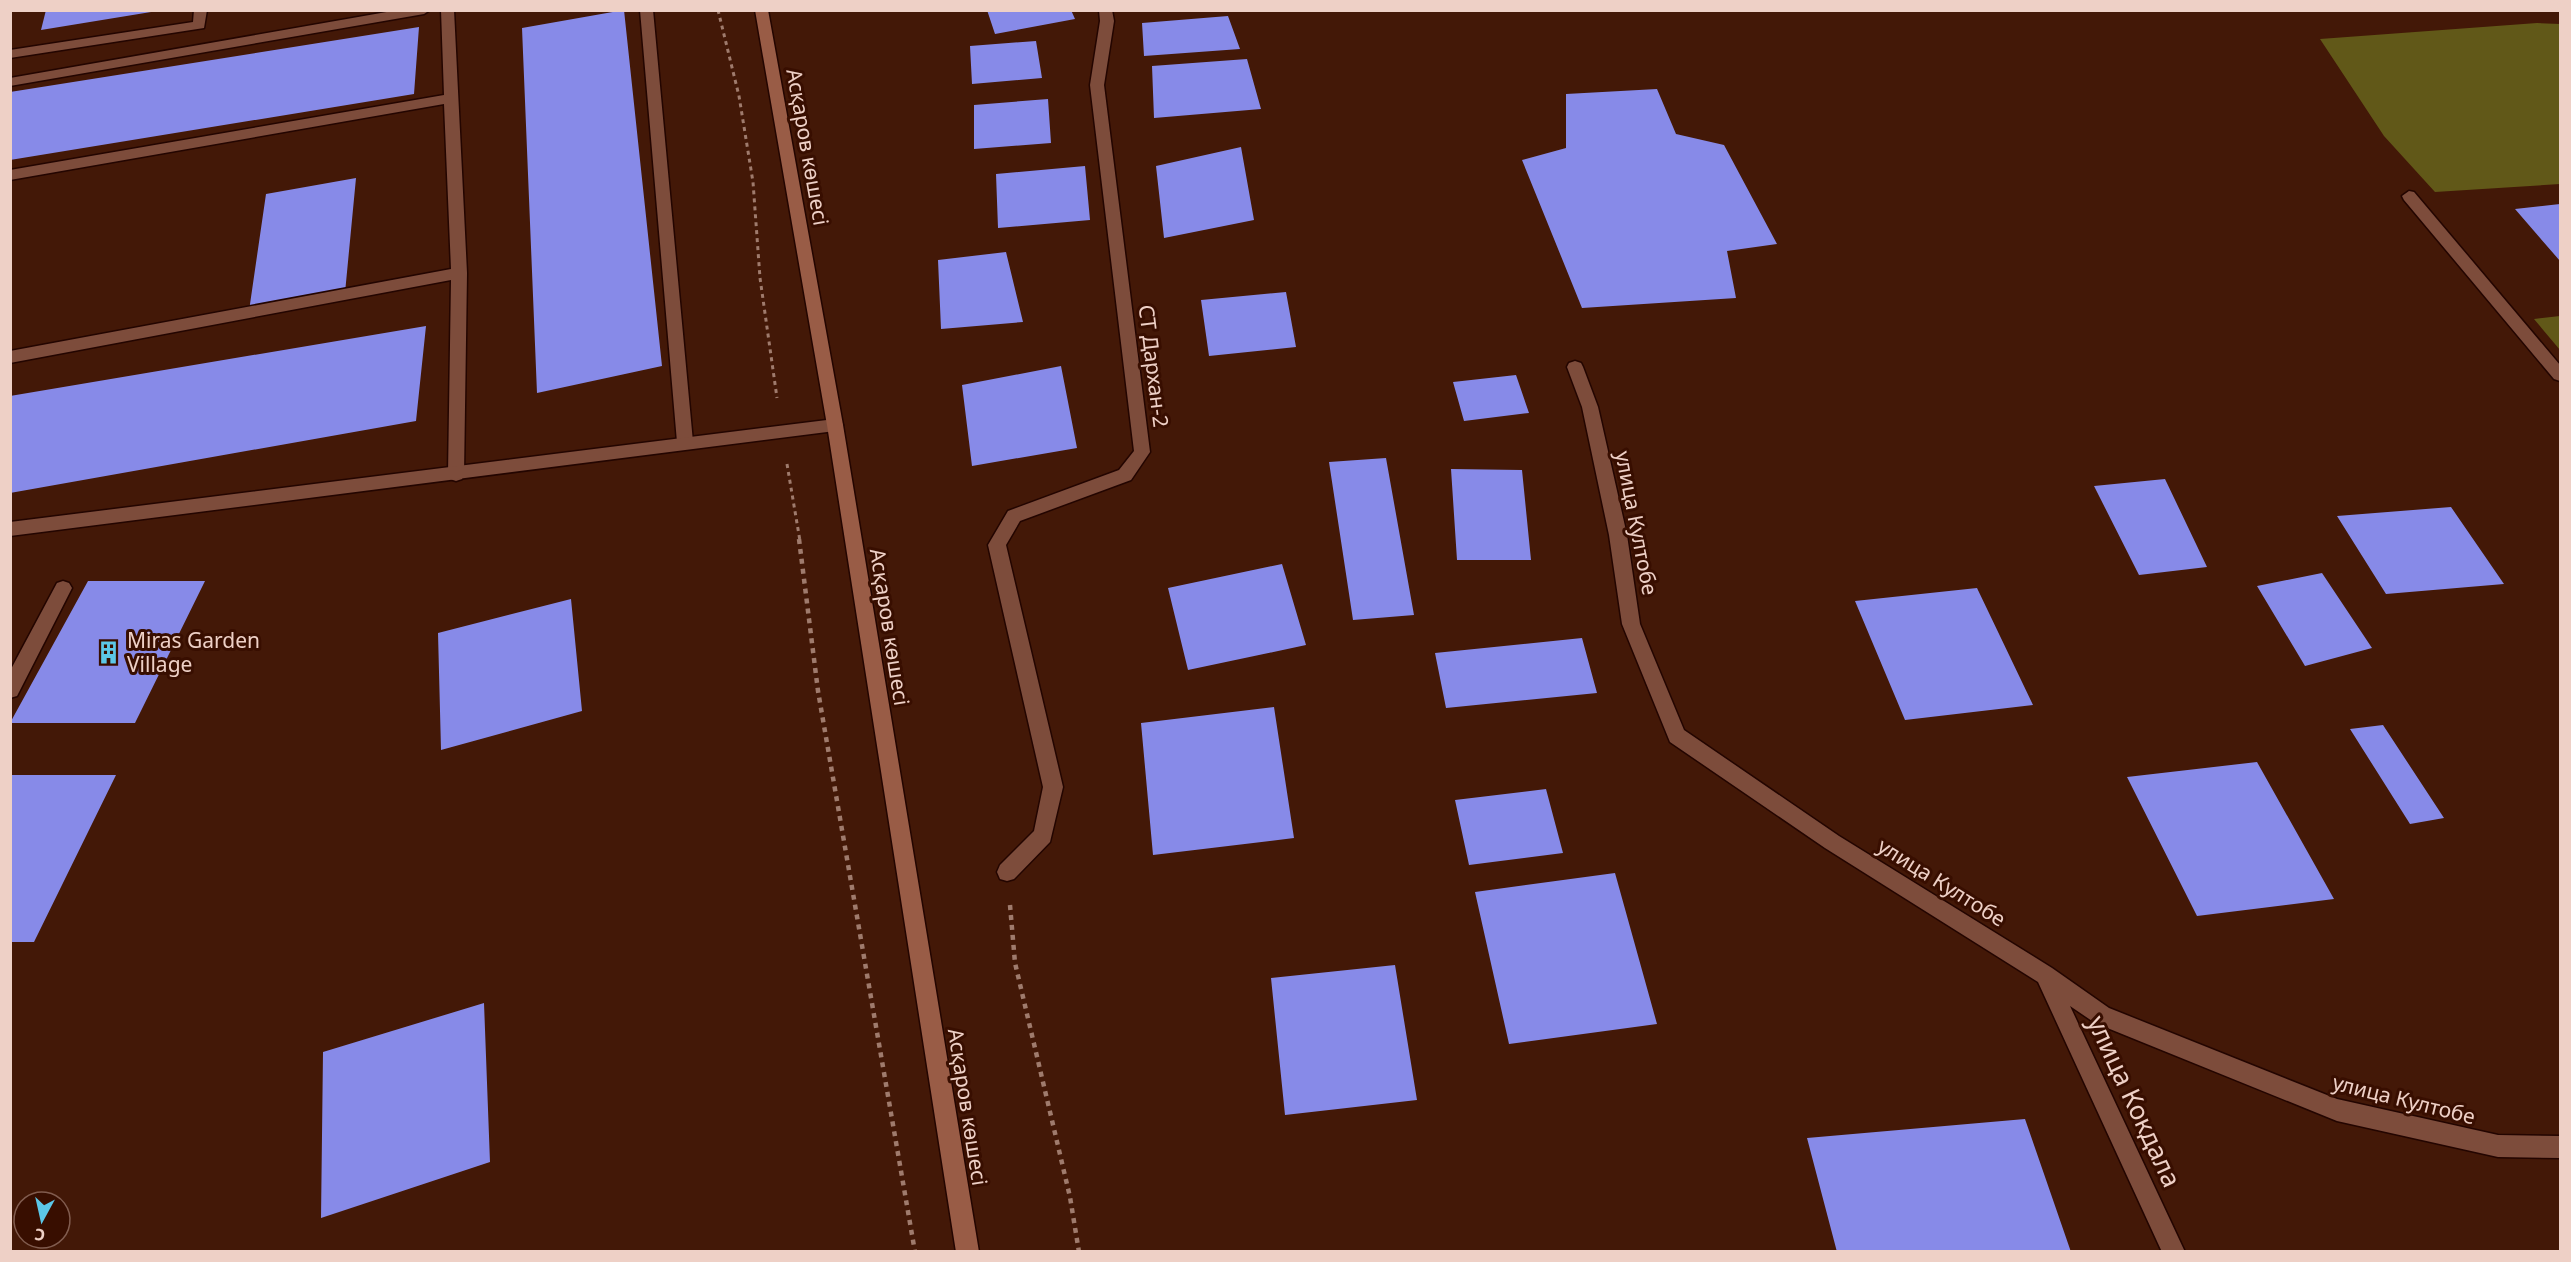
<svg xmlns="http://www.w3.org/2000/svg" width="2571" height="1262" viewBox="0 0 2571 1262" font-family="'Noto Sans',sans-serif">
<rect width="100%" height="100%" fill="#431807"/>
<path fill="#615818" d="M 2537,23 L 2560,24 L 2560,184 L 2435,192 L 2384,136 L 2320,39 Z
M 2560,316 L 2560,350 L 2534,319 Z"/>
<path fill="#878ae8" d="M 46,10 L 151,10 L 151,12 L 41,30 Z
M 624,10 L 662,366 L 537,393 L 522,28 Z
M 987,10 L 1071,10 L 1075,19 L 995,34 Z
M 1228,16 L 1240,49 L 1144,56 L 1142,23 Z
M 419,27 L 414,94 L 10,160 L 10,92 Z
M 1036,41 L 1042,78 L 972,84 L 970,46 Z
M 1247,59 L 1261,109 L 1154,118 L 1152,66 Z
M 1657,89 L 1676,134 L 1724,145 L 1777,244 L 1727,251 L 1736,298 L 1582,308 L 1522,160 L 1566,148 L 1566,94 Z
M 1048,99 L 1051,143 L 974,149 L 974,105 Z
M 1241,147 L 1254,220 L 1164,238 L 1156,166 Z
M 1085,166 L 1090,220 L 998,228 L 996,174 Z
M 356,178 L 345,293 L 249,311 L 266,194 Z
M 2560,204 L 2560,261 L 2515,209 Z
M 1006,252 L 1023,322 L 941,329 L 938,260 Z
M 1286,292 L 1296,347 L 1209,356 L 1201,300 Z
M 426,326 L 416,421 L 10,493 L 10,396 Z
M 1061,366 L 1077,448 L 972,466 L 962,385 Z
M 1516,375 L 1529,413 L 1464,421 L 1453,382 Z
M 1386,458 L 1414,615 L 1353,620 L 1329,462 Z
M 1451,469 L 1522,470 L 1531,560 L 1457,560 Z
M 2165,479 L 2207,567 L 2139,575 L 2094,486 Z
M 2451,507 L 2504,584 L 2386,594 L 2337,516 Z
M 1282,564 L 1306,645 L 1188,670 L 1168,588 Z
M 2322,573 L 2372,648 L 2305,666 L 2257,586 Z
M 88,581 L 205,581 L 135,723 L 10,723 Z
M 1977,588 L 2033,705 L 1905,720 L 1855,601 Z
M 571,599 L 582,711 L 441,750 L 438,633 Z
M 1582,638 L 1597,693 L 1446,708 L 1435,653 Z
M 1274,707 L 1294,838 L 1153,855 L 1141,723 Z
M 2383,725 L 2444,818 L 2410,824 L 2350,729 Z
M 2257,762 L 2334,899 L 2197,916 L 2127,777 Z
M 10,775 L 116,775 L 34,942 L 10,942 Z
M 1546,789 L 1563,853 L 1469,865 L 1455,800 Z
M 1615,873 L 1657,1024 L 1509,1044 L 1475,892 Z
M 1395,965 L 1417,1100 L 1285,1115 L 1271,978 Z
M 484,1003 L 490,1162 L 321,1218 L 323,1052 Z
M 2025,1119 L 2071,1252 L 1837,1252 L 1807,1138 Z"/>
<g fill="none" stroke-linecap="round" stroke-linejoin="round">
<defs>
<path id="lane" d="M 194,10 L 207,10 L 204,28 L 10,58 L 10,50 L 193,22 Z
M 441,10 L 454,10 L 467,273 L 464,474 L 462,479 L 456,481 L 450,479 L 448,474 L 451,280 L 10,363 L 10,351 L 451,269 L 444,104 L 10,180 L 10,170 L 444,95 Z
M 640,10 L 653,10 L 693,442 L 691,447 L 685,448 L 679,447 L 677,442 Z"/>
<path id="street" d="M 398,10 L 430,10 L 424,14 L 10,86 L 10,78 Z
M 1099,10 L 1112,10 L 1114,21 L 1104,85 L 1150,452 L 1131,480 L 1020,521 L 1006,545 L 1063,787 L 1050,842 L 1014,879 L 1007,881 L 1000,879 L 997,872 L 1000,865 L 1034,831 L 1043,787 L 988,545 L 1008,511 L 1119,470 L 1134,451 L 1090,85 L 1100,21 Z
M 2409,191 L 2414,192 L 2560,365 L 2560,381 L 2554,379 L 2404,200 L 2402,196 Z
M 1575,361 L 1581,363 L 1583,367 L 1598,407 L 1627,535 L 1640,624 L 1684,730 L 1839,836 L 2052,968 L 2109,1008 L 2337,1099 L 2498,1135 L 2560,1136 L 2560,1158 L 2498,1157 L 2337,1121 L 2095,1023 L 2070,1006 L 2185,1252 L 2162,1252 L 2038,982 L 1825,848 L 1670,742 L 1622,624 L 1609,535 L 1582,407 L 1567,367 L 1569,363 Z
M 835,419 L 841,421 L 843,425 L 841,429 L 835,431 L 10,536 L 10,522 Z
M 63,581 L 69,583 L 72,588 L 17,696 L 10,698 L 10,671 L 57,583 Z"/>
<path id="secondary" d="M 755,10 L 768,10 L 843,425 L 979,1252 L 956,1252 L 827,425 Z"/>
</defs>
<use href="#lane" stroke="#230500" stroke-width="3"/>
<use href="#street" stroke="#230500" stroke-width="3"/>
<use href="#secondary" stroke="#230500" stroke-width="3"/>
<path stroke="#9f7b6d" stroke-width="3" stroke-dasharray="4 4" stroke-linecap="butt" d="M 718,10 L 739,96 L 753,182 L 760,278 L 777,398
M 787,464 L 800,541"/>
<path stroke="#9f7b6d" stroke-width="4.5" stroke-dasharray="5 5" stroke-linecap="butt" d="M 799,539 L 818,691 L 915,1252
M 1010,905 L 1015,963 L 1070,1197 L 1079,1252"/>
<use href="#lane" fill="#7d4c3b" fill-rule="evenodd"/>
<use href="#street" fill="#7d4c3b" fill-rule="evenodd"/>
<use href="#secondary" fill="#995c46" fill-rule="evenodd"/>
</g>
<defs>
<symbol id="building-bare" viewBox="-9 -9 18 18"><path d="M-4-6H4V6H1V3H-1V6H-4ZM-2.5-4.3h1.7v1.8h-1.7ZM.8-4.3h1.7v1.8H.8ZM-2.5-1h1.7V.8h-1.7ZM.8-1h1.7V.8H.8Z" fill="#5cc7e8" stroke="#380e00" stroke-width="2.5" paint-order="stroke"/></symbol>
</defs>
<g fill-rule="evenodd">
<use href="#building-bare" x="92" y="636" width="33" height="33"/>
</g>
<g text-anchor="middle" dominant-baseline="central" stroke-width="6" stroke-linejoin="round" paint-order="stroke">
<g font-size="21" fill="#eed0c6" stroke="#380e00">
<text transform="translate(808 147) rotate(80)">Асқаров көшесі</text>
<text transform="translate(1154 366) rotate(83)">СТ Дархан-2</text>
<text transform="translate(1637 523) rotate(79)">улица Култобе</text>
<text transform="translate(890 627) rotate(81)">Асқаров көшесі</text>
<text transform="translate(1942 882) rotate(32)">улица Култобе</text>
<text transform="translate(2404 1099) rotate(14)">улица Култобе</text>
<text transform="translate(968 1107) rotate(81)">Асқаров көшесі</text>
</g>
<g font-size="21" fill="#eed0c6" stroke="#380e00" text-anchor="start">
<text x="127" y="640">Miras Garden<tspan x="127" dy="24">Village</tspan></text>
</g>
<g font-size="26" fill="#eed0c6" stroke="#380e00">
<text transform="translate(2135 1101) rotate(65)">улица Кокдала</text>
</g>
</g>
<rect width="2571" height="1262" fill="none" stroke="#eed0c6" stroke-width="24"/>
<g transform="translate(42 1220) rotate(188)"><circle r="28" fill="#380e00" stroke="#815c4f" stroke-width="1.5"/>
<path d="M0-4.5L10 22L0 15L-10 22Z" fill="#5cc7e8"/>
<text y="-9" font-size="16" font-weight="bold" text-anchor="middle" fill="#eed0c6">С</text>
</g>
</svg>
